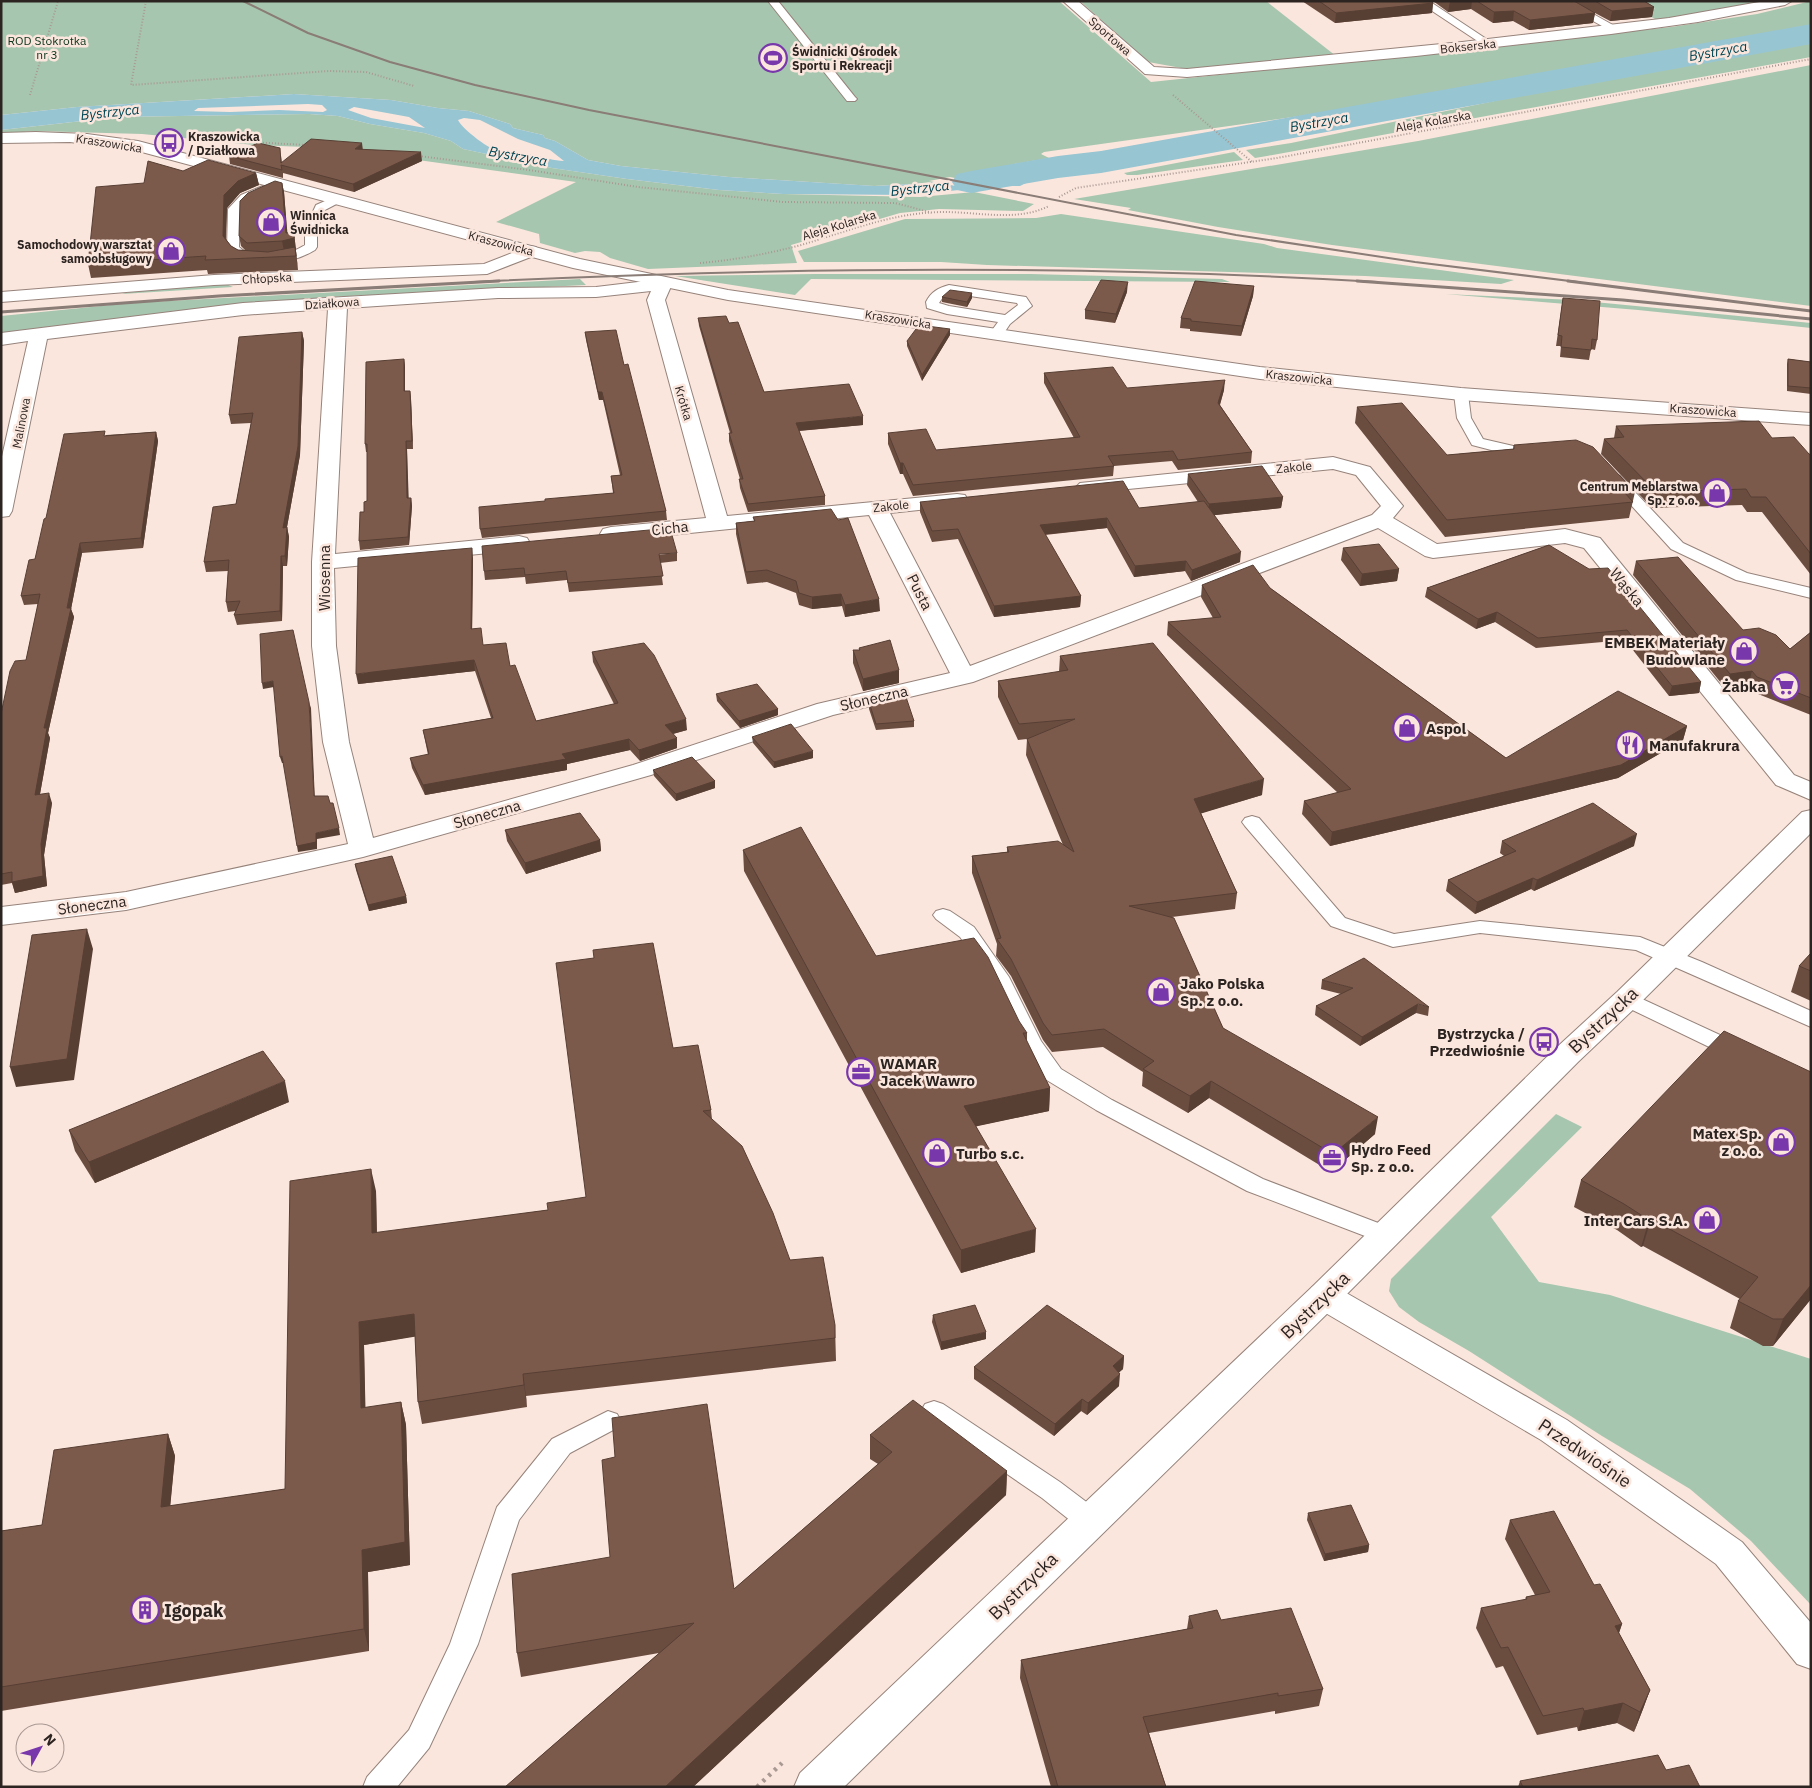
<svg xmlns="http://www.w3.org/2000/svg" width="1812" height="1788" viewBox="0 0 1812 1788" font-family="'IBM Plex Sans',sans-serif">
<rect width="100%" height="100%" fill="#fbe6dd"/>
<path fill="#a7c6af" d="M 1,1 L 1059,1 L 1151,82 L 1671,27 L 1757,14 L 1811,1 L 1811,29 L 1392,103 L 1044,152 L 1041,154 L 1049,158 L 1014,164 L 976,176 L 927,183 L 874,186 L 729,177 L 621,166 L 588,160 L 555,141 L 545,138 L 543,135 L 513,128 L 510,124 L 469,111 L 438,108 L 391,100 L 294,94 L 77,107 L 1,115 Z
M 1080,1 L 1266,1 L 1336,56 L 1187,69 L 1148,62 Z
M 1640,1 L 1768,1 L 1657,20 L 1642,12 L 1655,9 Z
M 1811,41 L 1811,57 L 1267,156 L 1255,158 L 1246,150 L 1291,143 L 1625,74 Z
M 1811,65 L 1811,306 L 1332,245 L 1218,227 L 1128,210 L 1131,208 L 1074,199 L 1418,141 Z
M 309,114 L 338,116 L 370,124 L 424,133 L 451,141 L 463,149 L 552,168 L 627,179 L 719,190 L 783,194 L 920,197 L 974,192 L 1034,204 L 1023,211 L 939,209 L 900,213 L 791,245 L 797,263 L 648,269 L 610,258 L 600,252 L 585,251 L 575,253 L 540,243 L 539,234 L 496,222 L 576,182 L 331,148 L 254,145 L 142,134 L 34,131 L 1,134 L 1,130 L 118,117 Z
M 1234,152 L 1243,160 L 1137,175 L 1127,175 L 1124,173 Z
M 1061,214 L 1264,244 L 1277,248 L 1514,280 L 1501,284 L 1365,276 L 987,265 L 941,262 L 804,262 L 798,251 L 905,219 L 1036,218 Z
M 815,274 L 1031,274 L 1222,279 L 1230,282 L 811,279 L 795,295 L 675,276 Z
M 580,279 L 586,285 L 329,297 L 238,304 L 1,333 L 1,316 L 131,303 Z
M 226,284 L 233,287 L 122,294 L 133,291 Z
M 1445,294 L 1574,300 L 1811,323 L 1811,328 L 1638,310 Z
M 1556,1114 L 1582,1127 L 1491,1217 L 1539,1282 L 1610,1295 L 1811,1359 L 1811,1605 L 1751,1541 L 1690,1489 L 1602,1436 L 1469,1351 L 1419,1322 L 1399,1307 L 1389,1291 L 1391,1279 Z"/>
<path fill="#97c5d2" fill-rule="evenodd" d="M 1811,29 L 1811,41 L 1743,53 L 1718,44 Z
M 294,94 L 391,100 L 438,108 L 469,111 L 510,124 L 513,128 L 543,135 L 545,138 L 555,141 L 588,160 L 621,166 L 729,177 L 875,186 L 927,183 L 976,176 L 1014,164 L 1049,158 L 1066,174 L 1034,179 L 1020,186 L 997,186 L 911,195 L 783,194 L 719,190 L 627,179 L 552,168 L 463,149 L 451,141 L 424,133 L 370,124 L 338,116 L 309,114 L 118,117 L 1,130 L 1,115 L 77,107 ZM 308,104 L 322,105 L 327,110 L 323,112 L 279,110 L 230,112 L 194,111 L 198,108 ZM 354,107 L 409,117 L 425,128 L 371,118 L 348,110 ZM 464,118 L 480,120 L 518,139 L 550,150 L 564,161 C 554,161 544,157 534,155 C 523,152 512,155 502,153 C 490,150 463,130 458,120 Z"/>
<path fill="#fbe6dd" d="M 950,177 L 1004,188 L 977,190 L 929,181 Z"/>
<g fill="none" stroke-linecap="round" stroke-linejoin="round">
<path fill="#97c5d2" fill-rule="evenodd" d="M 1811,24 L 1811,44 L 1101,173 L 1058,178 L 971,193 L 957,190 L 952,182 L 957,174 L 971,171 L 1058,156 L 1101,151 Z"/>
<defs>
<path id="service" d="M 768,1 L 778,1 L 855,97 L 857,99 L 855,101 L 847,101 Z
M 1417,1 L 1429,1 L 1494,44 L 1493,46 L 1485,46 Z
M 1557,1 L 1570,1 L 1620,29 L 1615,32 L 1611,31 Z
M 263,186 L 269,190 L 267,193 L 249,201 L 240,210 L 239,247 C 254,262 288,256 305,245 L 305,229 L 316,205 L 334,197 L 342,197 L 344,200 L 325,210 L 317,229 L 317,247 L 315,250 C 292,264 245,273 227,248 L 228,209 L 241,195 Z
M 949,285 L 1026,297 L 1032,306 L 1010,324 L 1002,336 L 992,336 L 990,333 L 998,322 L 947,314 L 927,308 L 926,302 C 931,292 938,288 949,285 ZM 950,293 L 1017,303 L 1018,305 L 1005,315 L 949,306 L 939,303 L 943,297 Z
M 1461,390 L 1466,391 L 1468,394 L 1471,418 L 1483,439 L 1522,448 L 1537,450 L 1540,453 L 1537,456 L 1522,458 L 1472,445 L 1457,418 L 1454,394 L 1456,391 Z
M 1615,474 L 1620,476 L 1683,543 L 1747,573 L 1811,588 L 1811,598 L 1736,580 L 1671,549 L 1610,482 L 1607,479 L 1610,476 Z
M 1252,816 L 1259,818 L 1345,918 L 1394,934 L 1480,921 L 1640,937 L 1702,962 L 1811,1011 L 1811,1027 L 1636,950 L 1480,933 L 1393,947 L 1331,926 L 1245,826 L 1242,822 L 1245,818 Z
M 943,909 L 950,911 L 974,927 L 1009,977 L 1041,1041 L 1061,1069 L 1112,1100 L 1263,1179 L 1394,1229 L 1398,1235 L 1394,1241 L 1386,1244 L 1378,1241 L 1247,1191 L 1096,1110 L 1045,1079 L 1020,1043 L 989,978 L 960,937 L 936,919 L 933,915 L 936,911 Z
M 1627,992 L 1746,1047 L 1749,1052 L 1746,1057 L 1738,1059 L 1730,1057 L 1620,1004 L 1616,999 L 1620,994 Z
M 934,1401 L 943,1404 L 1060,1482 L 1101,1513 L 1105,1521 L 1101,1529 L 1091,1532 L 1081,1529 L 1042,1498 L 925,1418 L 921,1411 L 925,1404 Z
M 608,1411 L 617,1414 L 621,1421 L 617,1428 L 570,1453 L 519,1520 L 478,1644 L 429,1748 L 397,1787 L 363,1787 L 367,1777 L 409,1730 L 450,1644 L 497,1507 L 552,1439 Z"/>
<path id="minor" d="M 1063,1 L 1078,1 L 1154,67 L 1187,69 L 1462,42 L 1669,18 L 1765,1 L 1792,1 L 1785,5 L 1698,22 L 1611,34 L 1416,56 L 1187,77 L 1145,74 Z
M 530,246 L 536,247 L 539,251 L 536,255 L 487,274 L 214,285 L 1,302 L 1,292 L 214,275 L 484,264 Z
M 663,279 L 669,280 L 672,284 L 665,300 L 727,516 L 957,494 L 965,495 L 968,500 L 965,505 L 957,506 L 890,513 L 970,666 L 1372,515 L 1381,506 L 1356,475 L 1333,469 L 1087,493 L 1080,491 L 1076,487 L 1080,483 L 1333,457 L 1370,467 L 1403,506 L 1393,518 L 1437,544 L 1565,529 L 1600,538 L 1794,775 L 1811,782 L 1811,800 L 1776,785 L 1584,548 L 1565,543 L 1433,558 L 1425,556 L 1378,528 L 973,682 L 833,715 L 651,775 L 363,857 L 126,910 L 1,925 L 1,907 L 126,892 L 348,844 L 323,742 L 312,646 L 312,562 L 328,309 L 243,315 L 47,339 L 12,511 L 9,516 L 1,517 L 1,461 L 28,341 L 1,345 L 1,333 L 243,303 L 498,288 L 596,287 ZM 651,291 L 647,300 L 706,518 L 611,527 L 603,529 L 600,534 L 603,539 L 611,541 L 869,515 L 950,673 L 817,704 L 633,765 L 373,838 L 349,742 L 336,646 L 334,568 L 519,550 L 527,548 L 530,543 L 527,538 L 519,536 L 335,554 L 347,308 L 498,298 L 596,297 Z
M 1324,1283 L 1336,1287 L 1567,1420 L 1742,1542 L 1811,1623 L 1811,1669 L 1797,1664 L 1716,1564 L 1541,1440 L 1312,1305 L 1307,1296 L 1312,1287 Z"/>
<path id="tertiary" d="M 36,132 L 87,134 L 138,141 L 580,259 L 728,290 L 1260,367 L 1461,388 L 1811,413 L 1811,425 L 1461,400 L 1260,379 L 728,300 L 573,268 L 138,151 L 70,142 L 1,143 L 1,133 Z
M 1811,810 L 1811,833 L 1637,1006 L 1578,1062 L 1336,1305 L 844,1787 L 794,1787 L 800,1773 L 1312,1287 L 1556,1048 L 1617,992 L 1802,812 Z"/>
</defs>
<use href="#service" stroke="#96837b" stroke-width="2"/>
<use href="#minor" stroke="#96837b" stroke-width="2"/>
<use href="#tertiary" stroke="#96837b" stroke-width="2"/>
<path stroke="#a99993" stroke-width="2" stroke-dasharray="1 2" stroke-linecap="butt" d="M 146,1 L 131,85 L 329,71 L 366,72 L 414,86
M 30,95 L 58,1
M 1173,95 L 1252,162
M 212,140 L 306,145
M 419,156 L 529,170 L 638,187 L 783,202 L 895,203 L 933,213
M 1059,197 L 1076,188 L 1277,158 L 1811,59
M 700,263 C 735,260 767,254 801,245 C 848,231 895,212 944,212 C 979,212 1017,222 1049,206"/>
<path stroke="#a99993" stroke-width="4.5" stroke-dasharray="3 5" stroke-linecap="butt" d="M 757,1787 L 782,1763"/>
<use href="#service" fill="#fff" fill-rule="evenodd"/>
<use href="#minor" fill="#fff" fill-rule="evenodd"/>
<use href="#tertiary" fill="#fff" fill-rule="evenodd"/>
<path stroke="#8a7c76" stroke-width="2" d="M 243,1 L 308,33 L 390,62 L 475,85 L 589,110 L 1236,235 L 1415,262 L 1578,282
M 474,282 C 776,267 1077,264 1378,282"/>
<path stroke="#8a7c76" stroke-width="3" d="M 1357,281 L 1623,300 L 1811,319
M 1568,281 L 1811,311
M 1,312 L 219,296 L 499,281"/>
</g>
<path fill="#6b4d40" d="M 1302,1 L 1431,1 L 1433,3 L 1432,13 L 1335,23 Z
M 1433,1 L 1644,1 L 1654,7 L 1652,17 L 1610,21 L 1595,13 L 1593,23 L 1529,30 L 1513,21 L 1493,23 L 1471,9 L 1448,12 Z
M 363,150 L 422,161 L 354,192 L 283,173 L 283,178 L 230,164 L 229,156 L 281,156 L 282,163 Z
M 183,171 L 256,173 L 259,185 L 240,193 L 227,208 L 226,239 L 231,246 L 238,250 L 245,250 L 241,246 L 239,236 L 282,183 L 284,192 L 287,233 L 294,232 L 298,270 L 208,274 L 207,270 L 91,278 L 88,264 L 144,183 Z
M 1254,286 L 1253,296 L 1241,336 L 1190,331 L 1190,329 L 1180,328 L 1181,318 Z
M 1127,292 L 1115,323 L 1085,319 L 1085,310 Z
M 972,293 L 972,298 L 967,307 L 942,302 L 942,297 Z
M 1563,298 L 1597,340 L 1595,350 L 1591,349 L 1589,360 L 1560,357 L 1561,346 L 1556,346 Z
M 698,318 L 729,323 L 764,392 L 863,425 L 799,431 L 825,496 L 825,505 L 748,512 L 740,488 L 739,479 L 740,479 L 729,441 L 729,433 L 730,433 L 699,326 Z
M 302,332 L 304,341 L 300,455 L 287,527 L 289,537 L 287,566 L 283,566 L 282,621 L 237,625 L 234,615 L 236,611 L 228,612 L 226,602 L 228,571 L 206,572 L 204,562 L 236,504 L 251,423 L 231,424 L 229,415 Z
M 585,332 L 624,365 L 666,511 L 667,520 L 482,538 L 480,529 L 545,501 L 613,493 L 611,476 L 620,475 L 603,400 L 599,400 L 586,340 Z
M 950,335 L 922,381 L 907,346 L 907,341 Z
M 404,359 L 405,367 L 405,391 L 410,391 L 411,399 L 413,449 L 407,449 L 408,498 L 411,498 L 412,506 L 409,545 L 360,550 L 359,541 L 367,501 L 367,452 L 366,452 L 365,444 Z
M 1788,359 L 1811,362 L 1811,394 L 1787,391 L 1787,364 Z
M 1044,373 L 1127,388 L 1224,390 L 1220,405 L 1252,452 L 1251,463 L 1178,470 L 1172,461 L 1114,466 L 1113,476 L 913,496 L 903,474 L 900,474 L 888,444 L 888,433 L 936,450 L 1074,438 L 1044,383 Z
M 1357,407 L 1447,455 L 1513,449 L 1514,445 L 1635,492 L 1629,518 L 1445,537 L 1355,423 Z
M 1616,426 L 1772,438 L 1811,455 L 1811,575 L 1762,512 L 1747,512 L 1742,505 L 1652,508 L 1601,454 L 1604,439 L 1614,438 Z
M 156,432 L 158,441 L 143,548 L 82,553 L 71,609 L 74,617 L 48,733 L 50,738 L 40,794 L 52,803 L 44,855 L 47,886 L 15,893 L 12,883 L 1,885 L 1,714 L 26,660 L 38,604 L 24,605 L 21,596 L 35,559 L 46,518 L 106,435 Z
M 1188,474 L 1283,497 L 1281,508 L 1214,515 L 1240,562 L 1191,581 L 1185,571 L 1134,577 L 1107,528 L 1045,535 L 1081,596 L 1080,607 L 994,617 L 958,539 L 932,542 L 920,512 L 920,502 L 1139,508 L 1198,502 L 1187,485 Z
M 753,517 L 880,611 L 845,617 L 842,606 L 812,609 L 799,605 L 796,593 L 767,582 L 747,584 L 736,534 L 736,523 L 754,521 Z
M 1549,545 L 1701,682 L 1699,693 L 1669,696 L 1625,640 L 1536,648 L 1495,622 L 1476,629 L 1425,597 L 1427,588 Z
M 1343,548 L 1399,569 L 1397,581 L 1360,586 L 1341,560 Z
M 677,553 L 677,561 L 660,563 L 663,585 L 569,592 L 567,580 L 526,584 L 525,577 L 485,580 L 484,571 Z
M 473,558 L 472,629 L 483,645 L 510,666 L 536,721 L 614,704 L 593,662 L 592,652 L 687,730 L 673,734 L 677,748 L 640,761 L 630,750 L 567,764 L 567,770 L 425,795 L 412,768 L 410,758 L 428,755 L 423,730 L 491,718 L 475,671 L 358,684 Z
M 1636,561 L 1743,630 L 1790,649 L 1811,632 L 1811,715 L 1753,692 L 1748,686 L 1726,689 L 1633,575 Z
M 1202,585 L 1270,588 L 1506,758 L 1687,726 L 1683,740 L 1618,778 L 1330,846 L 1302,814 L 1304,801 L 1338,793 L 1167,635 L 1168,622 L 1213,618 L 1201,597 Z
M 859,648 L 899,683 L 863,691 L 853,663 L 853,650 L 859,650 Z
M 1060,656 L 1262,795 L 1201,813 L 1237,893 L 1235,909 L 1172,917 L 1223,1028 L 1375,1134 L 1331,1172 L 1209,1098 L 1188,1113 L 1142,1086 L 1143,1072 L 1103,1047 L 1052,1052 L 1043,1040 L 1011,976 L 996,956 L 997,944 L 972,873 L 972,856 L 1007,852 L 1007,847 L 1063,845 L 1026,755 L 1027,739 L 1018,740 L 998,697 L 998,681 L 1059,672 Z
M 716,694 L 778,709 L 778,715 L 740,728 L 717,701 Z
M 869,702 L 914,721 L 914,727 L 876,730 L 869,709 Z
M 752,737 L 813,758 L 774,768 L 753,743 Z
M 653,770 L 715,781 L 715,788 L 676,801 L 654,776 Z
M 505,830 L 600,840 L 601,851 L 526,874 L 507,841 Z
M 1502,841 L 1634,846 L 1534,891 L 1531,889 L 1475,914 L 1446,891 L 1448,880 L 1504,856 L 1500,853 Z
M 743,850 L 876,956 L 1027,1033 L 1027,1042 L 1050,1088 L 1049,1111 L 976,1126 L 1035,1252 L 961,1273 L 744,871 Z
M 355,864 L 406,896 L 407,903 L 369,911 L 356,870 Z
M 1811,953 L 1811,1001 L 1791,992 L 1799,966 Z
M 1322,980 L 1429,1007 L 1428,1016 L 1416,1013 L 1360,1046 L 1315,1015 L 1316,1006 L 1341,994 L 1321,989 Z
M 673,1048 L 711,1110 L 712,1119 L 790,1260 L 835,1325 L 836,1361 L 526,1396 L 527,1407 L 422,1424 L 418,1402 L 415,1336 L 364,1345 L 365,1408 L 401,1402 L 406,1425 L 410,1565 L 368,1572 L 369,1651 L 1,1711 L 1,1531 L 42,1525 L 168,1434 L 175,1456 L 170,1506 L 285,1489 L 376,1191 L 377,1233 L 548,1210 L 586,1197 Z
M 1811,1072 L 1811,1299 L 1773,1346 L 1763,1346 L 1730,1328 L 1738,1301 L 1740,1299 L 1643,1246 L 1641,1247 L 1617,1230 L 1574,1207 L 1581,1180 Z
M 289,1102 L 95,1183 L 75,1151 L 69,1130 Z
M 933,1315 L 986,1339 L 941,1350 L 932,1322 Z
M 1124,1356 L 1123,1369 L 1119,1372 L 1119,1386 L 1087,1415 L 1081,1411 L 1054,1436 L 974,1379 L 974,1367 Z
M 870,1435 L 1007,1471 L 1006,1495 L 693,1787 L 505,1787 L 659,1653 L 521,1677 L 517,1653 L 734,1589 L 878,1464 L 870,1459 Z
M 1308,1513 L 1369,1545 L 1368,1552 L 1324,1561 L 1307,1520 Z
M 1510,1520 L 1594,1585 L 1622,1624 L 1619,1633 L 1650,1690 L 1643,1709 L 1634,1732 L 1617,1723 L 1578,1731 L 1577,1727 L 1537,1735 L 1503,1666 L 1496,1668 L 1476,1628 L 1481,1608 L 1525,1600 L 1526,1597 L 1535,1595 L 1505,1539 Z
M 1189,1616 L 1221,1620 L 1323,1689 L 1319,1706 L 1275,1714 L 1275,1711 L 1149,1733 L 1166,1787 L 1051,1787 L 1020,1678 L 1021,1660 L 1187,1629 Z
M 1666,1770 L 1700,1787 L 1518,1787 L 1520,1781 Z"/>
<path fill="#573f34" d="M 1450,1 L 1472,1 L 1471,9 L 1448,12 Z
M 1433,3 L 1432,13 L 1335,23 L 1336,13 Z
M 1654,7 L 1652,17 L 1610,21 L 1612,11 Z
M 1514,11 L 1513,21 L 1493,23 L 1494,12 Z
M 1595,13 L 1593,23 L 1529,30 L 1530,20 Z
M 362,143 L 363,151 L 355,149 Z
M 421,152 L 422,161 L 354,192 L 353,184 Z
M 256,173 L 259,185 L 240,193 L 227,208 L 225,249 L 223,236 L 224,195 L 238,181 Z
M 282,183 L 284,192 L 288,240 L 294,232 L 298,270 L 296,256 L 284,251 L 282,241 L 286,233 Z
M 1128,282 L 1127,292 L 1115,323 L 1116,314 Z
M 1254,286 L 1253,296 L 1241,336 L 1242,326 Z
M 972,293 L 972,298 L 967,307 L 967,302 Z
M 950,329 L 950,335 L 922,381 L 922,375 Z
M 302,332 L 304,341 L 300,455 L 285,538 L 283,528 Z
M 404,359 L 405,367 L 405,399 L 404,391 Z
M 1225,380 L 1224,390 L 1217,414 L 1218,403 Z
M 410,391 L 411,399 L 413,449 L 412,441 Z
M 598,392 L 602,392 L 603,400 L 599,400 Z
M 863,416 L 863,425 L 796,431 L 796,423 Z
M 156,432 L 158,441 L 143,548 L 141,538 Z
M 406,441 L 407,449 L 409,507 L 407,498 Z
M 900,463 L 903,463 L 903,474 L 900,474 Z
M 1283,497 L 1281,508 L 1207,516 L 1209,504 Z
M 411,498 L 412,506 L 409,545 L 408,537 Z
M 1107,518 L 1107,528 L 1039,535 L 1040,525 Z
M 287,527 L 289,537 L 287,566 L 285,556 Z
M 80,543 L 82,553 L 71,609 L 74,617 L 48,733 L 50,738 L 38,805 L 35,795 L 44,728 Z
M 472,548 L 473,558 L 472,639 L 471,629 Z
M 1241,552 L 1240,562 L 1191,581 L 1192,570 Z
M 281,556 L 283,566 L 282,621 L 280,611 Z
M 1186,561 L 1185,571 L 1134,577 L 1135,566 Z
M 1399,569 L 1397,581 L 1360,586 L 1362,574 Z
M 841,594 L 842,606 L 812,609 L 812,597 Z
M 1081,596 L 1080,607 L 994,617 L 994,606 Z
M 879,599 L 880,611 L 845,617 L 845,605 Z
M 1497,612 L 1495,622 L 1476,629 L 1478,619 Z
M 474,660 L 475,671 L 358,684 L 356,674 Z
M 899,670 L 899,683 L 863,691 L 863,679 Z
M 1752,671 L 1748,686 L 1726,689 L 1730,674 Z
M 273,681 L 274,687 L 263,689 L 262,683 Z
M 1701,682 L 1699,693 L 1669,696 L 1672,686 Z
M 309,702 L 311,708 L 315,802 L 314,796 Z
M 778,709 L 778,715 L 740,728 L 739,721 Z
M 686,719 L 687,730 L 665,736 L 665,725 Z
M 1687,726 L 1683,740 L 1618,778 L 1330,846 L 1332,832 Z
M 677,738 L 677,748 L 640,761 L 639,750 Z
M 629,739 L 630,750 L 567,764 L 567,770 L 425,795 L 423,785 Z
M 813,751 L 813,758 L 774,768 L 774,762 Z
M 282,756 L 284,763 L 282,763 L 280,757 Z
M 1264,779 L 1262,795 L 1193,816 L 1194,799 Z
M 715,781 L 715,788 L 676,801 L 676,794 Z
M 49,793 L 52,803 L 44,855 L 47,886 L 15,893 L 12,882 L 41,844 Z
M 339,828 L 340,835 L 317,839 L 317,849 L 298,852 L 297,846 L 316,833 Z
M 1637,834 L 1634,846 L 1534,891 L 1537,880 Z
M 600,840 L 601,851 L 526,874 L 525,863 Z
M 1533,878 L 1531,889 L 1475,914 L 1477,902 Z
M 406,896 L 407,903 L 369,911 L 368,905 Z
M 87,929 L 93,949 L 74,1080 L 16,1087 L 10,1067 Z
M 1418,1004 L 1416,1013 L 1360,1046 L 1362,1037 Z
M 285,1081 L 289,1102 L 95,1183 L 89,1162 Z
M 1211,1081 L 1209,1098 L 1188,1113 L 1190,1096 Z
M 1050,1088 L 1049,1111 L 964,1129 L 964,1106 Z
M 1378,1117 L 1375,1134 L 1331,1172 L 1333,1154 Z
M 371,1169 L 376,1191 L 377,1255 L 372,1233 Z
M 1651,1219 L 1643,1246 L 1641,1247 L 1649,1220 Z
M 1036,1229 L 1035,1252 L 961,1273 L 961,1250 Z
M 1811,1285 L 1811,1299 L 1773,1346 L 1783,1319 Z
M 414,1314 L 419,1336 L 364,1345 L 366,1431 L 361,1408 L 359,1322 Z
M 986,1332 L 986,1339 L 941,1350 L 941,1342 Z
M 1124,1356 L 1123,1369 L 1112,1379 L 1113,1366 Z
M 523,1374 L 526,1396 L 527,1407 L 524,1385 Z
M 1120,1374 L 1119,1386 L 1087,1415 L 1088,1403 Z
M 1082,1399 L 1081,1411 L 1054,1436 L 1055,1424 Z
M 401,1402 L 406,1425 L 410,1565 L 368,1572 L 369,1651 L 364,1629 L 362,1550 Z
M 168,1434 L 175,1456 L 168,1530 L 161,1507 Z
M 1007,1471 L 1006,1495 L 693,1787 L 665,1787 Z
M 1369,1545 L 1368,1552 L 1324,1561 L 1325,1554 Z
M 1622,1624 L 1615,1644 L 1615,1626 Z
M 1650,1690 L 1643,1709 L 1634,1732 L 1640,1712 Z
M 1623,1703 L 1617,1723 L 1578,1731 L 1584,1711 Z"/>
<path fill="#7c5a4b" stroke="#573f34" d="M 1319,1 L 1431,1 L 1433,3 L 1336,13 Z
M 1477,1 L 1574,1 L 1595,13 L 1530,20 L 1514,11 L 1494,12 Z
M 1595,1 L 1644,1 L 1654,7 L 1612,11 Z
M 311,139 L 362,143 L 355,149 L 421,152 L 353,184 L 281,165 L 282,170 L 229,156 L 258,143 L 280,148 L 281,163 Z
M 208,160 L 256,173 L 238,181 L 224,195 L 223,236 L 231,246 L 238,250 L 268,252 L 295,247 L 296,256 L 205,260 L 206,256 L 88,264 L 96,187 L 144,183 L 148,161 L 183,171 Z
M 275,181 L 282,183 L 286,233 L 294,232 L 294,238 L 282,241 L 247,243 L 239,236 L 240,201 L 248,193 Z
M 1101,280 L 1128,282 L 1116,314 L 1085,310 Z
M 1195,281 L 1254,286 L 1242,326 L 1191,321 L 1191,319 L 1181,318 Z
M 950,290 L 972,293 L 967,302 L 942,297 Z
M 1563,298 L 1600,301 L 1597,340 L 1592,339 L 1591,350 L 1561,347 L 1562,336 L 1558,335 Z
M 726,316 L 729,323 L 738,322 L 764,392 L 849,384 L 863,416 L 796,423 L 825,496 L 748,504 L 739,479 L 743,479 L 729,433 L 732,433 L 698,318 Z
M 919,325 L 950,329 L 922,375 L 907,341 Z
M 616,330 L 624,365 L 628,364 L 666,511 L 480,529 L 479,507 L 545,501 L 545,499 L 614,493 L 611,476 L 622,475 L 602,392 L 598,392 L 585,332 Z
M 302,332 L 298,446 L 283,528 L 287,527 L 285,556 L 281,556 L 280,611 L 234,615 L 240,601 L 226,602 L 229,560 L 204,562 L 213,507 L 236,504 L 253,413 L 229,415 L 239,337 Z
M 404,359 L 404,391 L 410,391 L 412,441 L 406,441 L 407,498 L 411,498 L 408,537 L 359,541 L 360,512 L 364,512 L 364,502 L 367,501 L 367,444 L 365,444 L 366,362 Z
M 1788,359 L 1811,362 L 1811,388 L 1788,386 Z
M 1113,367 L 1127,388 L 1225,380 L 1218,403 L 1252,452 L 1178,460 L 1173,451 L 1108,456 L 1114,466 L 913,485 L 903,463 L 900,463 L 888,433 L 926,429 L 936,450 L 1080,437 L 1044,373 Z
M 1402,403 L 1447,455 L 1514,449 L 1514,445 L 1576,440 L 1593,447 L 1635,492 L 1624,492 L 1633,502 L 1447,520 L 1357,407 Z
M 1759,421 L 1772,438 L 1794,437 L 1809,454 L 1811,455 L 1811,554 L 1766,497 L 1751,497 L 1746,489 L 1656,492 L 1604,439 L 1624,437 L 1616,426 Z
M 105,431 L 104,436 L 156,432 L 141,538 L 80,543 L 67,608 L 71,608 L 44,728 L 47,728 L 35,795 L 49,793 L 41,844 L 43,876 L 12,882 L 12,872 L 1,874 L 1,714 L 10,671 L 15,661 L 26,660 L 40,594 L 21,596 L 29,560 L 35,559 L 44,519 L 46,518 L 64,434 Z
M 1262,466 L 1283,497 L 1209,504 L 1188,474 Z
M 1123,481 L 1139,508 L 1204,501 L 1241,552 L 1192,570 L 1186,561 L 1135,566 L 1107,518 L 1040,525 L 1081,596 L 994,606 L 958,529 L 932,531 L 920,502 Z
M 831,509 L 838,520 L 848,518 L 879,599 L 845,605 L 841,594 L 812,597 L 799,593 L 796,581 L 767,570 L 746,572 L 736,523 L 755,521 L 753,517 Z
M 670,528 L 677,553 L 659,554 L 663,576 L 568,583 L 566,571 L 525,575 L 524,568 L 484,571 L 482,546 Z
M 1379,544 L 1399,569 L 1362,574 L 1343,548 Z
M 1549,545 L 1589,569 L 1608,568 L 1701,682 L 1672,686 L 1627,630 L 1538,638 L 1497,612 L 1478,619 L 1427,588 Z
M 472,548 L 471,629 L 481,628 L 483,645 L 506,643 L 510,666 L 515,665 L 536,721 L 618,703 L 592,652 L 644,643 L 654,655 L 686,719 L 665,725 L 677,738 L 639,750 L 629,739 L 562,754 L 566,759 L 423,785 L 410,758 L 429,754 L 423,730 L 493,718 L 474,660 L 356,674 L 358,558 Z
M 1678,557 L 1743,630 L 1759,628 L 1776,635 L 1790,649 L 1811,632 L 1811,698 L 1757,677 L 1752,671 L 1730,674 L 1636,561 Z
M 1253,565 L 1270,588 L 1506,758 L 1618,691 L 1687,726 L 1621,765 L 1332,832 L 1304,801 L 1351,789 L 1168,622 L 1221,617 L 1202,585 Z
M 293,630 L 309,702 L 314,796 L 328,796 L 330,803 L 333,803 L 339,828 L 316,833 L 316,842 L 297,846 L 282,756 L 280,757 L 273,681 L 262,683 L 260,634 Z
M 890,640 L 899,670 L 863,679 L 853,650 L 860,650 L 859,648 Z
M 1153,643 L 1264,779 L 1194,799 L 1237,893 L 1129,906 L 1174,918 L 1223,1028 L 1378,1117 L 1333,1154 L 1211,1081 L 1190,1096 L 1143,1069 L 1154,1061 L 1104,1029 L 1052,1035 L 1043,1023 L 1011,959 L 997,939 L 1001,938 L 972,856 L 1009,852 L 1007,847 L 1058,841 L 1074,852 L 1027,739 L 1075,719 L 1019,724 L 998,681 L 1068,670 L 1060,656 Z
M 757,684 L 778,709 L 739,721 L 716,694 Z
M 905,694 L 914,721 L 876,724 L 869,702 Z
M 791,724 L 813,751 L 774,762 L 752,737 Z
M 692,757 L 715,781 L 676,794 L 653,770 Z
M 1593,803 L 1637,834 L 1537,880 L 1533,878 L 1477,902 L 1448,880 L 1516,851 L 1502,841 Z
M 580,813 L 600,840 L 525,863 L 505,830 Z
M 801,827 L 876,956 L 974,938 L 988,957 L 1019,1021 L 1027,1033 L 1023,1033 L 1050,1088 L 964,1106 L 1036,1229 L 961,1250 L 743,850 Z
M 392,856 L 406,896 L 368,905 L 355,864 Z
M 87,929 L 67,1059 L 10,1067 L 32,935 Z
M 653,943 L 673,1048 L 698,1045 L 711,1110 L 703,1111 L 742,1146 L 773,1213 L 790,1260 L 823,1257 L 835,1325 L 835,1338 L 523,1374 L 524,1385 L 418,1402 L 414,1314 L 359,1322 L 361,1408 L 401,1402 L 405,1542 L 362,1550 L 364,1629 L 1,1687 L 1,1531 L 42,1525 L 54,1450 L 168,1434 L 161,1507 L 285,1489 L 290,1181 L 371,1169 L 372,1233 L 548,1210 L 547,1203 L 586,1197 L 556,963 L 594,958 L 593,950 Z
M 1811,953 L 1811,971 L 1799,966 Z
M 1364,958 L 1429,1007 L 1418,1004 L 1362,1037 L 1316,1006 L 1353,988 L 1322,980 Z
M 1724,1031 L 1811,1072 L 1811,1285 L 1783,1319 L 1773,1319 L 1738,1301 L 1758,1277 L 1651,1219 L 1649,1220 L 1624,1204 L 1581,1180 Z
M 263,1051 L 285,1081 L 89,1162 L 69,1130 Z
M 975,1305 L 986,1332 L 941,1342 L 933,1315 Z
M 1047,1305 L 1124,1356 L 1113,1366 L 1120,1374 L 1088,1403 L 1082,1399 L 1055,1424 L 974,1367 Z
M 913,1400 L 1007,1471 L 665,1787 L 505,1787 L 694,1623 L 517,1653 L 512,1574 L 610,1557 L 602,1460 L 615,1457 L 612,1418 L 707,1404 L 734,1589 L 892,1452 L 870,1435 Z
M 1351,1505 L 1369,1545 L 1325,1554 L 1308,1513 Z
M 1554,1511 L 1594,1585 L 1600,1584 L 1622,1624 L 1615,1626 L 1650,1690 L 1640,1712 L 1623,1703 L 1584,1711 L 1583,1708 L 1543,1716 L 1508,1647 L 1501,1648 L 1481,1608 L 1527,1599 L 1526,1597 L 1550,1592 L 1510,1520 Z
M 1291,1608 L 1323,1689 L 1278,1696 L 1278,1693 L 1143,1717 L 1166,1787 L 1058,1787 L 1021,1660 L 1193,1628 L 1189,1616 L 1217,1610 L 1221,1620 Z
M 1658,1755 L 1666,1770 L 1689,1765 L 1700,1787 L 1523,1787 L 1520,1781 Z"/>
<defs>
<symbol id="stadium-ring" viewBox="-11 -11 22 22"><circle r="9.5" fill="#fbe6dd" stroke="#7837ab" stroke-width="1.5"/><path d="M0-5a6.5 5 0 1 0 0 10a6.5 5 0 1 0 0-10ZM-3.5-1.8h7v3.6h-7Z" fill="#7837ab"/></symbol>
<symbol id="bus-ring" viewBox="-11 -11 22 22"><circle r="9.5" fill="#fbe6dd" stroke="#7837ab" stroke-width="1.5"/><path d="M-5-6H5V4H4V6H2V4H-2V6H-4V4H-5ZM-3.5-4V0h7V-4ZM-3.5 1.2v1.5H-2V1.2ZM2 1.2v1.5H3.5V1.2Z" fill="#7837ab"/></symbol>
<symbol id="shop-ring" viewBox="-11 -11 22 22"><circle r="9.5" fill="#fbe6dd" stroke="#7837ab" stroke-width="1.5"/><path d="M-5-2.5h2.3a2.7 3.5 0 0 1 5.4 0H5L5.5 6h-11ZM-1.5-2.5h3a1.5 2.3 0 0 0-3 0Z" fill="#7837ab"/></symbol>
<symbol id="supermarket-ring" viewBox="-11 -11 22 22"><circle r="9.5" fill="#fbe6dd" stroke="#7837ab" stroke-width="1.5"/><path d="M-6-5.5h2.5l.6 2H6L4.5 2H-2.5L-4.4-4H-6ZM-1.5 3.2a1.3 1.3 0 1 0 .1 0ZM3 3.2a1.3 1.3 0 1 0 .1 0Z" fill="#7837ab"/></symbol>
<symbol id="restaurant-ring" viewBox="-11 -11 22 22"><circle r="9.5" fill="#fbe6dd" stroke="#7837ab" stroke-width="1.5"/><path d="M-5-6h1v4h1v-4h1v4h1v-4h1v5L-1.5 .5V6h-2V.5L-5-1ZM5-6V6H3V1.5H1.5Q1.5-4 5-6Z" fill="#7837ab"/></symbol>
<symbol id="office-ring" viewBox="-11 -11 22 22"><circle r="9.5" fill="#fbe6dd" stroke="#7837ab" stroke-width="1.5"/><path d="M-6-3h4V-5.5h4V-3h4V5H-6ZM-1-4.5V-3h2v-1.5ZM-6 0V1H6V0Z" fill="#7837ab"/></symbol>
<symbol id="building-ring" viewBox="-11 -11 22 22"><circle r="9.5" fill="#fbe6dd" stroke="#7837ab" stroke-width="1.5"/><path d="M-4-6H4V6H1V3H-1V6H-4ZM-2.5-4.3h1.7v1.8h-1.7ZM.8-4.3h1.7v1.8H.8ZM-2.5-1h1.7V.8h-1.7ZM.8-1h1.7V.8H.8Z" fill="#7837ab"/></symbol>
</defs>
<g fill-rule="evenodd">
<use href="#stadium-ring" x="757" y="42" width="32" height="32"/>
<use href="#bus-ring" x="153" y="127" width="32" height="32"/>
<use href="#shop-ring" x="255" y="206" width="32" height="32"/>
<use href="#shop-ring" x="155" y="235" width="32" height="32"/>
<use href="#shop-ring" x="1701" y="477" width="32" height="32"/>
<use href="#shop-ring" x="1728" y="635" width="32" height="32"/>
<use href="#supermarket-ring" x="1769" y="670" width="32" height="32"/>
<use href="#shop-ring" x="1391" y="712" width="32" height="32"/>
<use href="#restaurant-ring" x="1614" y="729" width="32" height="32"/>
<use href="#shop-ring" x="1145" y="976" width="32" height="32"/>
<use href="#bus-ring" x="1528" y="1026" width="32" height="32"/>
<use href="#office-ring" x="845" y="1056" width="32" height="32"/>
<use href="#shop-ring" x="1765" y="1126" width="32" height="32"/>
<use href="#shop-ring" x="921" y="1137" width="32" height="32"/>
<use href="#office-ring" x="1316" y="1142" width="32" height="32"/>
<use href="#shop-ring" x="1691" y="1204" width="32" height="32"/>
<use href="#building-ring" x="129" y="1594" width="32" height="32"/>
</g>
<g text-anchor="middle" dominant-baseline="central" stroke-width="5" stroke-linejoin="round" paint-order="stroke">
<g font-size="12" fill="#2c2421" stroke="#fbe6dd">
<text transform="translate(1110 36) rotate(41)">Sportowa</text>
<text transform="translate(1468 46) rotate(-6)">Bokserska</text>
<text transform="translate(1433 121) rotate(-10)">Aleja Kolarska</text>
<text transform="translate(109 143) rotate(9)">Kraszowicka</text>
<text transform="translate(839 225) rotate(-17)">Aleja Kolarska</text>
<text transform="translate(501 243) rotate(15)">Kraszowicka</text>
<text transform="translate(267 278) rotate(-3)">Chłopska</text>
<text transform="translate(332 303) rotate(-4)">Działkowa</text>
<text transform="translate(898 319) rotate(9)">Kraszowicka</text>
<text transform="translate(1299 377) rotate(6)">Kraszowicka</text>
<text transform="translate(684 403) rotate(74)">Krótka</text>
<text transform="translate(1703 410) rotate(4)">Kraszowicka</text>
<text transform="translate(21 423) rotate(-79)">Malinowa</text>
<text transform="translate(1294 467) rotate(-6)">Zakole</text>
<text transform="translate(891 506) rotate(-6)">Zakole</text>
</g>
<g font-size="12" fill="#0a341a" stroke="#fbe6dd">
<text x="47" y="40">ROD Stokrotka<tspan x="47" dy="14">nr 3</tspan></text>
</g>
<g font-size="12" font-weight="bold" fill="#2c2421" stroke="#fbe6dd" text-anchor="start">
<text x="792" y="51">Świdnicki Ośrodek<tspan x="792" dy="14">Sportu i Rekreacji</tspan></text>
<text x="188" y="136">Kraszowicka<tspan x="188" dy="14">/ Działkowa</tspan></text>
<text x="290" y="215">Winnica<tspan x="290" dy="14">Świdnicka</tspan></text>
<text x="152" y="244" text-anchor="end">Samochodowy warsztat<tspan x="152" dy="14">samoobsługowy</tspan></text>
<text x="1698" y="486" text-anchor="end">Centrum Meblarstwa<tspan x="1698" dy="14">Sp. z o.o.</tspan></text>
</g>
<g font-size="14" font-style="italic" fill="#004553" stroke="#fbe6dd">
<text transform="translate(1718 51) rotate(-10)">Bystrzyca</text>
<text transform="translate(110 112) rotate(-6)">Bystrzyca</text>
<text transform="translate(1319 122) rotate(-10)">Bystrzyca</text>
<text transform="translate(518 156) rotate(10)">Bystrzyca</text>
<text transform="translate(920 188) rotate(-6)">Bystrzyca</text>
</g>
<g font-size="15" fill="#2c2421" stroke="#fbe6dd">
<text transform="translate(670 528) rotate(-6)">Cicha</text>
<text transform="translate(324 578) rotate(-90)">Wiosenna</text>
<text transform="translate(1627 587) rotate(51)">Wąska</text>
<text transform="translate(920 592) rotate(63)">Pusta</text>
<text transform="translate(874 698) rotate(-13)">Słoneczna</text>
<text transform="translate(487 814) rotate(-16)">Słoneczna</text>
<text transform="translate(92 905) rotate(-7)">Słoneczna</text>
</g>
<g font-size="15" font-weight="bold" fill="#2c2421" stroke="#fbe6dd" text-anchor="start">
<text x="1725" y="642" text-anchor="end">EMBEK Materiały<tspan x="1725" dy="17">Budowlane</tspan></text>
<text x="1766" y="686" text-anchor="end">Żabka</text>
<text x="1426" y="728">Aspol</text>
<text x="1649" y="745">Manufakrura</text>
<text x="1180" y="983">Jako Polska<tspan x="1180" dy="17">Sp. z o.o.</tspan></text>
<text x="1525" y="1033" text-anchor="end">Bystrzycka /<tspan x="1525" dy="17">Przedwiośnie</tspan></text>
<text x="880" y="1063">WAMAR<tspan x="880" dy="17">Jacek Wawro</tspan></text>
<text x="1762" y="1133" text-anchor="end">Matex Sp.<tspan x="1762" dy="17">z o. o.</tspan></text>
<text x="1351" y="1149">Hydro Feed<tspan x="1351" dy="17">Sp. z o.o.</tspan></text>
<text x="956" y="1153">Turbo s.c.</text>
<text x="1688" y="1220" text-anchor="end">Inter Cars S.A.</text>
</g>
<g font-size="18" fill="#2c2421" stroke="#fbe6dd">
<text transform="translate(1603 1020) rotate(-43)">Bystrzycka</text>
<text transform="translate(1315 1305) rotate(-44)">Bystrzycka</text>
<text transform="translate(1585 1453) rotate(34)">Przedwiośnie</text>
<text transform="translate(1023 1586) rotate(-44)">Bystrzycka</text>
</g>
<g font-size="18" font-weight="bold" fill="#2c2421" stroke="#fbe6dd" text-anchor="start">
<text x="164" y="1610">Igopak</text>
</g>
</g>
<rect width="1812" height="1788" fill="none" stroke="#2c2421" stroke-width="5"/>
<g transform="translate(40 1748) rotate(50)"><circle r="24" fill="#fbe6dd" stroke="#a89892"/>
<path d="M0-4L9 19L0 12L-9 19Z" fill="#7837ab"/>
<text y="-8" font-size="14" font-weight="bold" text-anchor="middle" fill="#2c2421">N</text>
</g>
</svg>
